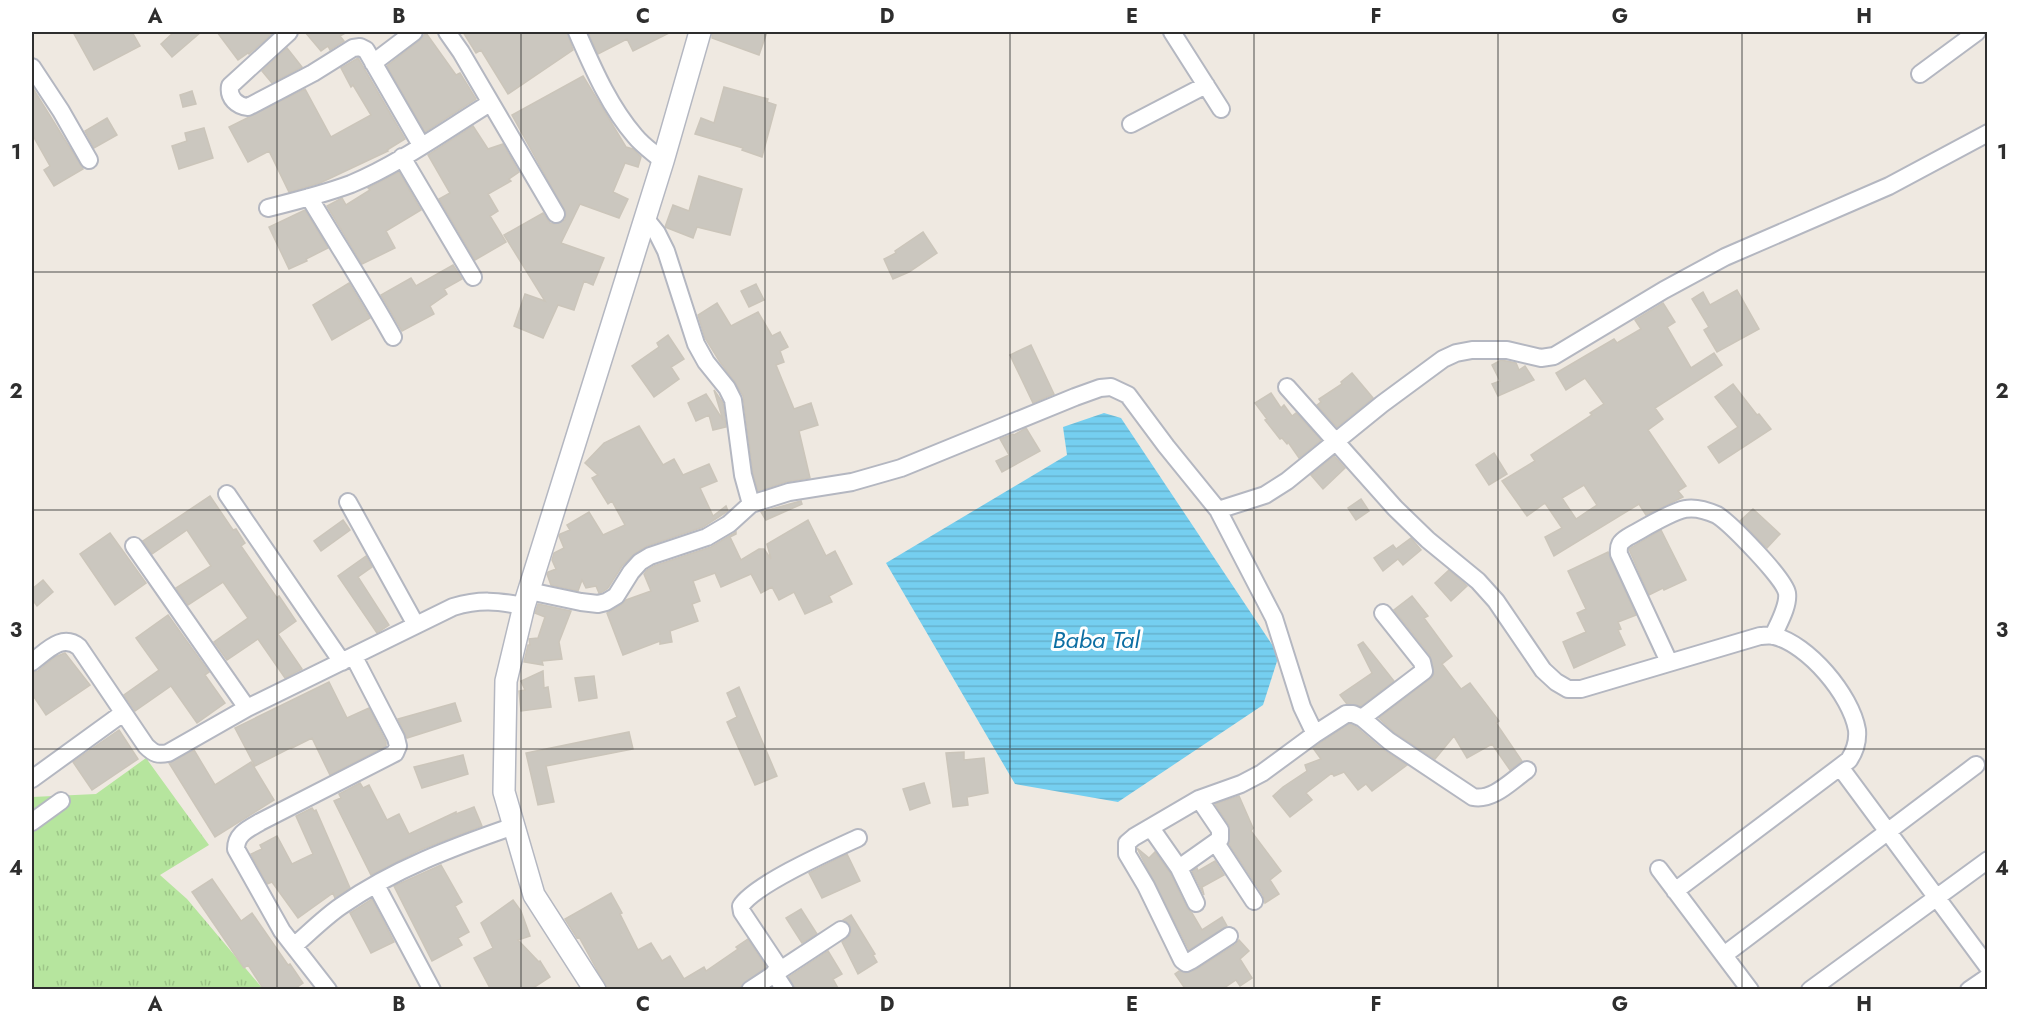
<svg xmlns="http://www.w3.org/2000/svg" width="2019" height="1021" viewBox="0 0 2019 1021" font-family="Jost,sans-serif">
<defs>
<pattern id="grass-tufts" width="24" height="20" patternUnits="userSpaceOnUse" patternTransform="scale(1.5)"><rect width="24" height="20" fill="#b6e59e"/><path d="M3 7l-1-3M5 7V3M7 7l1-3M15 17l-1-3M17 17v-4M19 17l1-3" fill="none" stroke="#9dc588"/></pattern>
<pattern id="water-rules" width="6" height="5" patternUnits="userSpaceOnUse" patternTransform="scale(1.5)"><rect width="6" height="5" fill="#75cff0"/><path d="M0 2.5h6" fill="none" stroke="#66b2ce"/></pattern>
</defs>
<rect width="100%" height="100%" fill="#efe9e1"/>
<path fill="url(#grass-tufts)" d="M 146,758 L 209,845 L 160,875 L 187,899 L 263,989 L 32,990 L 32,797 L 96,794 Z"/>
<path fill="url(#water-rules)" d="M 1104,413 L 1121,418 L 1279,655 L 1263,705 L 1118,802 L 1015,784 L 886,563 L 1067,455 L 1063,427 Z"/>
<path fill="#cbc7bf" stroke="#cbc5ba" stroke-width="1.5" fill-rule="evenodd" d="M 73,32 L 132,32 L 140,46 L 94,70 Z
M 174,32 L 201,32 L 172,57 L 161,44 Z
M 217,32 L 274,32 L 249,54 L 248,53 L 238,60 Z
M 305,32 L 347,32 L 340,36 L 344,41 L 330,50 L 328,46 L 321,51 Z
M 463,32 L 567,32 L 573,50 L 508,94 L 481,50 L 476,53 Z
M 588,32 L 671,32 L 633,51 L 627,39 L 598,54 Z
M 712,32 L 767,32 L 759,55 L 712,38 Z
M 426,33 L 456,75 L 460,73 L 476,99 L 425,132 L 387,66 L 420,40 Z
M 287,48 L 302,67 L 272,83 L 262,71 Z
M 358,58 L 405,139 L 387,150 L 388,151 L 320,183 L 289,192 L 269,151 L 248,162 L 229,127 L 305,89 L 331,137 L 371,115 L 353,85 L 351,87 L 341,68 Z
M 583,76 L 626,147 L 633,149 L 641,157 L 638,167 L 625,163 L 613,192 L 628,199 L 619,218 L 580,204 L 561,243 L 604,258 L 593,285 L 584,281 L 574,310 L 558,305 L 543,338 L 514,326 L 525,294 L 545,301 L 504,235 L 543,213 L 550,223 L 555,224 L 565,220 L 566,213 L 512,115 Z
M 724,87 L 768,99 L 767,102 L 776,105 L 762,157 L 742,150 L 743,148 L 695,134 L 701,118 L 714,123 Z
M 34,90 L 83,169 L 54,186 L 44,170 L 50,166 L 32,134 L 32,91 Z
M 192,91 L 196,104 L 183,107 L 180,95 Z
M 107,118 L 117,135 L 94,148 L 85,131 Z
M 473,126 L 488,149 L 503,144 L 519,172 L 509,179 L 511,181 L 488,194 L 498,211 L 490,216 L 506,242 L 475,260 L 439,199 L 450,193 L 428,155 Z
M 204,128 L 213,158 L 179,169 L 172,146 L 187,141 L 185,133 Z
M 399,172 L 421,210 L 386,231 L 395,248 L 362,264 L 327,206 L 342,198 L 346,205 L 370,190 L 368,188 Z
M 699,176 L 742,189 L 730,235 L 697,227 L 693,238 L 665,227 L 673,205 L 689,211 Z
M 305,210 L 328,248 L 306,259 L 307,261 L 289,269 L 269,227 Z
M 923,232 L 937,253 L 909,272 L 893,279 L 884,259 L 896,253 L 895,251 Z
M 453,265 L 462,279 L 444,289 L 447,294 L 430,306 L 434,314 L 402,331 L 381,295 L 411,278 L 416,286 Z
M 349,283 L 370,318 L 332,340 L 313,305 Z
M 756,284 L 764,300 L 749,307 L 741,291 Z
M 1737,290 L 1759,329 L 1717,352 L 1704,330 L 1709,327 L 1692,299 L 1703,292 L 1710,305 Z
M 717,303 L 731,326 L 758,312 L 772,336 L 780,332 L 788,347 L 780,351 L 784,362 L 776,365 L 794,409 L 811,403 L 818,425 L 799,431 L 810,478 L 786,482 L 758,491 L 753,473 L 743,396 L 735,382 L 720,362 L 705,338 L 698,315 Z
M 1663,303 L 1675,322 L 1667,327 L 1691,368 L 1714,353 L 1722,365 L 1655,408 L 1663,419 L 1648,430 L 1686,486 L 1678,491 L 1683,497 L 1646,515 L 1639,504 L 1554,556 L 1545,537 L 1562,528 L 1545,503 L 1527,516 L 1502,481 L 1535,461 L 1531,455 L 1592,415 L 1590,413 L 1604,404 L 1585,378 L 1566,390 L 1556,373 L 1614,339 L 1617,343 L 1641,329 L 1635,320 ZM 1584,485 L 1597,505 L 1576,519 L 1562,498 Z
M 668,335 L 684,359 L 671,367 L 679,379 L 654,397 L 632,366 L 659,347 L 657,343 Z
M 1031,345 L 1054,394 L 1033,403 L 1010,355 Z
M 1501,360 L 1516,363 L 1519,370 L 1525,366 L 1534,380 L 1498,396 L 1492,384 L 1500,381 L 1492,365 Z
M 1352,373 L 1373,398 L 1337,427 L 1317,405 L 1321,402 L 1319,399 L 1342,384 L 1341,382 Z
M 1733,384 L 1757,415 L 1759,414 L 1771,429 L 1719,463 L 1708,447 L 1738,427 L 1715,397 Z
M 714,390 L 723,403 L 726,427 L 713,430 L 709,415 L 696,421 L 688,403 L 706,394 L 723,420 Z
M 1271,393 L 1281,408 L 1284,405 L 1292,416 L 1296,413 L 1321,440 L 1299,458 L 1288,442 L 1287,444 L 1282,438 L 1280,439 L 1265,420 L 1267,419 L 1255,403 Z
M 639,426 L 663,465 L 674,459 L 683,475 L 709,464 L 717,481 L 700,488 L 713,516 L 726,506 L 728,511 L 703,527 L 647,546 L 635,553 L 622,566 L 608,588 L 602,592 L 599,593 L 596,586 L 586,588 L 582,580 L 578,591 L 551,585 L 547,574 L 548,572 L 556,569 L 552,560 L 554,553 L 564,548 L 559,536 L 560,534 L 570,530 L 567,525 L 589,512 L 603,535 L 625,525 L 612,501 L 608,504 L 592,478 L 598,475 L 585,463 L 604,443 Z
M 1026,428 L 1040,451 L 1002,472 L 996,461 L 1009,455 L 1000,439 L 1013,434 L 1014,435 Z
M 1494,453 L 1507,474 L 1489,485 L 1476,465 Z
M 1334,456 L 1345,468 L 1323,489 L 1311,475 Z
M 210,496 L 233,530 L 236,529 L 245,543 L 241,546 L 277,598 L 279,596 L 296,621 L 278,634 L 302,669 L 285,678 L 258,639 L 227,660 L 214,642 L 248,618 L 223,582 L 188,605 L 176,588 L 211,566 L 187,530 L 152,554 L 143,541 Z
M 1361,499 L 1369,511 L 1356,520 L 1348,508 Z
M 801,501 L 802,504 L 766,520 L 761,512 Z
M 1753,509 L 1780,534 L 1767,548 L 1740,521 Z
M 343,520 L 350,530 L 321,551 L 314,541 Z
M 808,520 L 826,556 L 835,551 L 852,584 L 829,596 L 832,602 L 805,614 L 794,592 L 779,600 L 772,587 L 761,593 L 751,574 L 721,587 L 715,573 L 693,581 L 700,601 L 692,604 L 698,621 L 670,631 L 672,642 L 660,644 L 660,641 L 623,655 L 607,613 L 621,605 L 626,600 L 651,591 L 644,574 L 647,570 L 654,566 L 711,547 L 736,532 L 736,534 L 730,537 L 741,560 L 759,549 L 764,549 L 771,559 L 767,544 Z
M 1661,530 L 1686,580 L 1664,590 L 1663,588 L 1649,595 L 1629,549 Z
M 110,533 L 146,583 L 115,605 L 80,554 Z
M 1411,538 L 1421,550 L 1403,565 L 1398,559 L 1383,571 L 1374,558 L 1393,545 L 1396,549 Z
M 1608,552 L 1636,615 L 1618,622 L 1621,629 L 1618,630 L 1625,645 L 1574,668 L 1563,642 L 1586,632 L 1577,613 L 1586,609 L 1568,571 Z
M 366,556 L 372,567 L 358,577 L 389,625 L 377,633 L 338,576 Z
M 1449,570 L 1467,586 L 1451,601 L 1435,583 Z
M 43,580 L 53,592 L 37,606 L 32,599 L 32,589 Z
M 1412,596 L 1428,616 L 1424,618 L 1452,656 L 1442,664 L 1461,689 L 1470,683 L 1499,721 L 1496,723 L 1522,761 L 1510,770 L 1492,744 L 1467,758 L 1454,736 L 1435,759 L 1395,733 L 1379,718 L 1430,679 L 1434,674 L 1430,655 L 1394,610 Z
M 538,604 L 571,611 L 559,642 L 562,659 L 542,661 L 543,665 L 524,662 L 528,645 L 530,645 L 529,639 L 538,638 L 545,617 L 535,613 Z
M 168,615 L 209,672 L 205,675 L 225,703 L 197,723 L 171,686 L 135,711 L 124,695 L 159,670 L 136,638 Z
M 1363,642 L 1394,681 L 1361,706 L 1347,704 L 1340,695 L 1372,673 L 1358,645 Z
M 65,653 L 90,685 L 46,715 L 32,694 L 32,672 L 38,671 L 55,657 Z
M 543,671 L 544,688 L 548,687 L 551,707 L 521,711 L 519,691 L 525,690 L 521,681 Z
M 594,676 L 597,698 L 579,701 L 575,678 Z
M 329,682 L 347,718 L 369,708 L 386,742 L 386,746 L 330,775 L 312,738 L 292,748 L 292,747 L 255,766 L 235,728 Z
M 739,687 L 777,776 L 755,785 L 727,722 L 737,717 L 727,693 Z
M 455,703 L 461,721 L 407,738 L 398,719 Z
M 1349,724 L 1356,727 L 1382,749 L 1407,765 L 1372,791 L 1366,784 L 1358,790 L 1344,772 L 1334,776 L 1332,773 L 1306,793 L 1312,800 L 1290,817 L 1273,796 L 1283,787 L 1307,771 L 1305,765 L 1321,759 L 1313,748 Z
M 119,730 L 138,759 L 92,790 L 73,762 Z
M 629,732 L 633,749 L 546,766 L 554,802 L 538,805 L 526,753 Z
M 194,750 L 215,785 L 251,762 L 274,800 L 215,837 L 169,763 Z
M 964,752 L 964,760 L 984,758 L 988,793 L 967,797 L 968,805 L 953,807 L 946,753 Z
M 463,755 L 468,774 L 422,788 L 414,767 Z
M 360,783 L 363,788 L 369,785 L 387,820 L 399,814 L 409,834 L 456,812 L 456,814 L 474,807 L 482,826 L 420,850 L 371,875 L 334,801 L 341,798 L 339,794 Z
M 924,783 L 930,803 L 910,810 L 903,789 Z
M 1239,796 L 1253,828 L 1251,831 L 1281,871 L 1270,880 L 1279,894 L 1265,903 L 1263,895 L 1229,844 L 1229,825 L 1215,804 Z
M 312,808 L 314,811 L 316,810 L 350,888 L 335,898 L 333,893 L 298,918 L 272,882 L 267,884 L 251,854 L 262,849 L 260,845 L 277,836 L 292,864 L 313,854 L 296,816 Z
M 1137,848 L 1149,858 L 1155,852 L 1170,873 L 1187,908 L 1192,913 L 1202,930 L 1222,917 L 1227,926 L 1189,950 Z
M 847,854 L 860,881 L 822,898 L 809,873 Z
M 1215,861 L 1224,875 L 1202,887 L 1204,895 L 1192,871 L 1197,868 L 1198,871 Z
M 441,865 L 462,902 L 455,906 L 469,932 L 458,938 L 462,945 L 432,961 L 394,886 Z
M 212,879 L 241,921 L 252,913 L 288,965 L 290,964 L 303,983 L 293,990 L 264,990 L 248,965 L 244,968 L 192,892 Z
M 611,893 L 622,913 L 620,914 L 638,950 L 651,943 L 662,961 L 670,956 L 684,979 L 704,967 L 706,971 L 738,949 L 736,947 L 748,939 L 766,967 L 736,990 L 608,990 L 579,937 L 577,938 L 565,919 Z
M 372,899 L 394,942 L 371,953 L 350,913 Z
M 513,900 L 521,911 L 530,936 L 518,940 L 539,962 L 540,961 L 550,977 L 530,990 L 491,990 L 474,958 L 493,948 L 481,923 Z
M 801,909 L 817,934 L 802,943 L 786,918 Z
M 851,915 L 875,954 L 873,955 L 877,962 L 858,974 L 842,942 L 850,935 L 851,930 L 849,924 L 843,920 Z
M 1239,940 L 1249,951 L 1240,959 L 1252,978 L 1240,986 L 1236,980 L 1221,990 L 1186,990 L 1175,974 L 1179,971 L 1186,973 L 1197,969 L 1235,945 Z
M 828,951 L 842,974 L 833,979 L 839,990 L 795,990 L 789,977 Z"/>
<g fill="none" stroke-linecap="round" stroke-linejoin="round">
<defs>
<path id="minor" d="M 289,32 L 230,86 C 228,98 237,106 248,107 L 313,73 L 353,48 L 360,47 L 366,50 L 421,145
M 447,32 L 461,52 L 556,214
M 577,32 C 593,68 609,106 635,136 C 643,146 654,153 663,161
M 1172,32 L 1221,109
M 373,63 L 414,32
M 32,67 L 61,111 L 89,160
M 1920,74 L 1977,32
M 1131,124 L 1206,85
M 402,157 L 473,277
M 309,197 C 337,244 367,290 393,337
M 268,208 C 296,201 324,194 351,184 C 399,164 446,130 490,103
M 645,218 L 657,233 L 666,251 L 696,344 L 706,362 L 727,388 L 733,400 L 743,475 L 751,504
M 1287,387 L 1395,508 L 1428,540 L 1478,581 L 1496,601 L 1543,670 L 1556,682 L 1568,689 L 1581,689 L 1760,636 C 1764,636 1769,635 1774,636 C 1808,644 1851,695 1857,730 C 1858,741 1855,751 1849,760 L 1675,891
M 227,494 L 342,662
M 348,502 L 416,625
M 1218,510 L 1265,495 L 1287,481 L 1382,404 L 1443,359 L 1456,353 L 1472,350 L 1507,350 L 1541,358 L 1554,356 L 1664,290 L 1725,257 L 1889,186 L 1988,133
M 134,546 L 247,708
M 529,591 L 581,602 L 598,604 L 606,602 L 616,596 L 631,572 L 640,562 L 650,556 L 707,537 L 729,524 L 751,504 L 789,492 L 852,482 L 901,468 L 1075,397 L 1100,388 L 1111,387 L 1128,395 L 1166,446 L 1218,510 L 1274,618 L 1302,707 L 1315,734
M 32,662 C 47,651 62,633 79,647 L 146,746 C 154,754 158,755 168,753 L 247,708 L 453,607 C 480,599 497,601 524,606
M 1669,662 L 1619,554 C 1618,545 1620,542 1628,537 C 1643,529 1670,512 1685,509 C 1695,507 1708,511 1717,515 C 1731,524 1784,578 1787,593 C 1789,606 1778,624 1773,636
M 1362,718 L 1424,671 L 1422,662 L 1383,613
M 1840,767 L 1988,967
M 32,779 L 123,713
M 32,822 L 61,801
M 1151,828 L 1179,868 L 1196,903
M 1216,843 L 1254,901
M 1179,868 L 1220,839 L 1220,830 L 1199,799
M 1659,869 L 1750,990
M 376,885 L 432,990
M 1229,936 L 1192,960 L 1186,963 L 1182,960 L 1146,886 L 1127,854 L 1127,843 L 1134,837 L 1199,799 L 1241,784 L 1262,773 L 1315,734 L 1346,714 L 1353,714 L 1362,718 L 1389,741 L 1473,797 C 1493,801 1511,781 1527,770
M 295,945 C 310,932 325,917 341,906 C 394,869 453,847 514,826
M 1724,955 L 1976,765
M 780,969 L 742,912 L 741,906 C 755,884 832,850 858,838
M 774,973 L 785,990
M 328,990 L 282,931 L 236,849 C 236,834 248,829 260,822 L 395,753 L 398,746 L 396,738 L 354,657
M 750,990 L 841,930
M 1810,990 L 1988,860
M 1969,990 L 1988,977"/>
<path id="tertiary" d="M 595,990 L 534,895 L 504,792 L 506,681 L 524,606 L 663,161 L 700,32"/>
</defs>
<use href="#minor" stroke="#b4b7c1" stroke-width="20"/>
<use href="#tertiary" stroke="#b4b7c1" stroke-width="24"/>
<use href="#minor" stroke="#fff" stroke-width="16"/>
<use href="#tertiary" stroke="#fff" stroke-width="21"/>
</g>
<path fill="none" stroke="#2e2e2e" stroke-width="1.5" stroke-opacity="0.55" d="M 277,32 L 277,990M 521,32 L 521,990M 765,32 L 765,990M 1010,32 L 1010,990M 1254,32 L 1254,990M 1498,32 L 1498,990M 1742,32 L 1742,990M 32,272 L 1988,272M 32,510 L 1988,510M 32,749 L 1988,749"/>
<g text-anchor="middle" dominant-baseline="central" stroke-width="6" stroke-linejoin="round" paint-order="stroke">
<g font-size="24" font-style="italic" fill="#0d6fa3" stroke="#fff">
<text x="1096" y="639">Baba Tal</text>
</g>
</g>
<rect width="2019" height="1021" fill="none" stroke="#ffffff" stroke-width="66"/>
<rect x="33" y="33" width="1953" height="955" fill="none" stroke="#2e2e2e" stroke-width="2"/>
<g font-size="20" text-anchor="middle" font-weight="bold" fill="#2e2e2e">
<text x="155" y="23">A</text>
<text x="399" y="23">B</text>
<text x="643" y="23">C</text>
<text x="887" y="23">D</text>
<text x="1132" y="23">E</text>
<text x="1376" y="23">F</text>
<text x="1620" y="23">G</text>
<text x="1864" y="23">H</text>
<text x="16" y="159">1</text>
<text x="2002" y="159">1</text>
<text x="16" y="398">2</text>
<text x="2002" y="398">2</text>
<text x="16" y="637">3</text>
<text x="2002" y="637">3</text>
<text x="16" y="875">4</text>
<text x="2002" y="875">4</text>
<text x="155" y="1011">A</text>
<text x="399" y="1011">B</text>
<text x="643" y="1011">C</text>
<text x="887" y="1011">D</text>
<text x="1132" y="1011">E</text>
<text x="1376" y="1011">F</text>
<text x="1620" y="1011">G</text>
<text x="1864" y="1011">H</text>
</g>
</svg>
